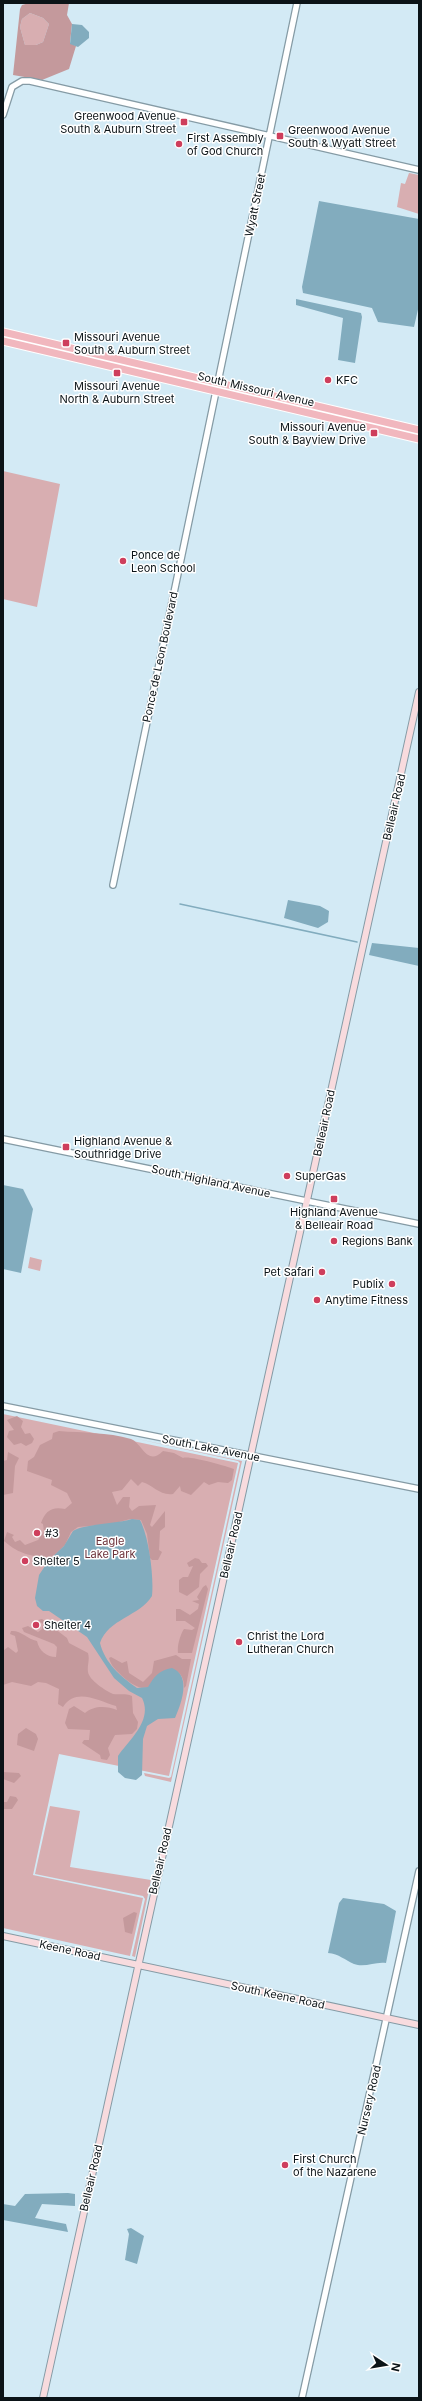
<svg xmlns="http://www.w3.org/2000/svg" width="422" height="2401" viewBox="0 0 422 2401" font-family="Inter,sans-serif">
<rect width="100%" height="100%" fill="#d3eaf5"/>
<path fill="#d8aeb1" d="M 30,13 L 43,18 L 49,24 L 43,42 L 36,45 L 25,45 L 20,27 L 22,19 Z
M 409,173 L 419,175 L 419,214 L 397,207 L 401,183 L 405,184 Z
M 3,471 L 60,484 L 37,607 L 3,599 Z
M 30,1257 L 42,1260 L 40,1271 L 28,1268 Z
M 3,1414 L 238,1463 L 169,1776 L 59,1754 L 33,1875 L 143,1898 L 130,1956 L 3,1928 Z
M 133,1438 L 242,1461 L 171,1782 L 145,1776 L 144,1773 L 169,1778 L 171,1777 L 240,1463 L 238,1461 Z
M 50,1806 L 80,1811 L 70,1867 L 151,1880 L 135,1957 L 132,1956 L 145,1899 L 143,1896 L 35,1874 Z"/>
<path fill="#c4999c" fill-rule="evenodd" d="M 29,3 L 69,3 L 67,15 L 72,24 L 70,43 L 76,46 L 69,69 L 42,80 L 13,75 L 20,9 L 22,5 ZM 30,13 L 43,18 L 49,24 L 43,42 L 36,45 L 25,45 L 20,27 L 22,19 Z
M 17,1416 L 23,1421 L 21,1427 L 25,1434 L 30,1433 L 34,1439 L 32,1443 L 26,1446 L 21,1443 L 14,1445 L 7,1437 L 9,1431 L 14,1430 L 7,1420 Z
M 59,1431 C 83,1433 107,1432 131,1439 C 142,1443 147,1467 163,1451 L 174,1453 L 183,1458 C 188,1455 226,1466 234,1469 L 232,1480 L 228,1483 L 218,1482 L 209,1485 L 204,1482 L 191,1495 L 181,1491 L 180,1486 L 173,1494 C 160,1496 153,1485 142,1482 L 138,1486 L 131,1479 L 122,1490 L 112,1492 L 117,1505 L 123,1497 L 130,1497 L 129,1507 L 132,1511 L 139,1506 L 156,1505 L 150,1525 L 152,1527 L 165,1511 L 165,1527 L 160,1531 L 159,1550 L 162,1552 L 158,1560 L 152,1560 L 150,1558 L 147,1534 L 141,1520 L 130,1519 L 112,1524 L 78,1527 L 71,1532 L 65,1545 L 48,1561 C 29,1553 21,1556 4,1541 L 7,1532 L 14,1535 L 12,1537 L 15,1542 L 20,1540 L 25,1545 L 38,1540 L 44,1532 L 43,1524 L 41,1523 C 45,1511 52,1506 65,1509 L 72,1503 L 67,1493 L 51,1485 L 52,1480 L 27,1471 L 28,1461 L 34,1457 L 40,1445 L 52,1439 L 53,1433 Z
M 8,1452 L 19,1458 L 15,1466 L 13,1493 L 3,1495 L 3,1461 L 7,1460 Z
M 195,1558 L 199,1559 L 202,1563 L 206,1563 L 208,1566 L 200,1574 L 199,1587 L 187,1596 L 179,1592 L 179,1580 L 183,1577 L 188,1577 L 193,1566 L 189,1567 L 187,1563 Z
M 206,1585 L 208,1589 L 192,1653 L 178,1653 C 177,1646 180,1635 184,1629 L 192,1630 L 195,1628 L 185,1621 L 176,1621 L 176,1609 L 180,1609 L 190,1615 L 198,1609 L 199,1604 L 192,1601 L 199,1600 L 197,1597 L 203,1587 Z
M 42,1619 L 67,1638 L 69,1643 L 88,1653 C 90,1660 87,1665 88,1672 C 89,1680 106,1691 113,1694 C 119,1695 125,1693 132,1696 L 133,1713 L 138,1722 L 137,1729 L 132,1734 L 115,1735 L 108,1748 L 110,1755 L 107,1760 L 101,1759 L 100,1755 L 82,1743 L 84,1740 L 89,1740 L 90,1730 L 68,1729 L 65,1723 L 69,1709 L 74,1706 L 85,1713 C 94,1705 107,1706 117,1710 L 116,1706 C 98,1701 76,1687 63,1707 L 58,1704 L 59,1689 L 46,1683 L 38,1682 L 31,1686 L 12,1682 L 3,1685 L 3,1651 L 8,1647 L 16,1653 L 18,1651 L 15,1636 L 10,1634 L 11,1631 C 21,1630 27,1639 37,1641 C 39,1651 47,1657 56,1657 L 57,1647 L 54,1644 L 24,1632 L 22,1628 L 28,1626 L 38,1632 L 42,1629 L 43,1624 L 38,1620 Z
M 176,1655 L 182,1659 L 191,1659 L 186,1686 L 184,1688 C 184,1679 182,1672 172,1670 C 150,1687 146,1697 122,1676 C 116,1670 111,1666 109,1658 L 111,1657 L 122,1663 L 127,1661 L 129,1673 L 143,1682 L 152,1673 L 154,1661 Z
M 26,1728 L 36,1734 L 38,1739 L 34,1751 L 17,1745 L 18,1734 Z
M 3,1772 L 19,1773 L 21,1776 L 14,1783 L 3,1779 Z
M 10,1796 L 16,1797 L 18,1800 L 12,1809 L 3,1809 L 3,1802 L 7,1802 Z
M 134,1912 L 137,1913 L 132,1934 L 125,1932 L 123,1918 Z"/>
<path fill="#82acbe" d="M 72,24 L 82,25 L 89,32 L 89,38 L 78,47 L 70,44 Z
M 319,201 L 419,219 L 419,305 L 414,327 L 378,322 L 372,308 L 303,293 L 302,287 Z
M 296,299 L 361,313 L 362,317 L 355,363 L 338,360 L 343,318 L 296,305 Z
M 288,900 L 320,906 L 329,911 L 328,922 L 318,928 L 284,918 Z
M 372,943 L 419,948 L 419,966 L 369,955 Z
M 3,1185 L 23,1189 L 33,1209 L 21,1273 L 3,1269 Z
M 132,1519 L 140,1520 C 149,1537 154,1577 152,1596 C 140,1616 108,1619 100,1643 C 105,1663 120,1676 137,1688 L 148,1687 C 154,1677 159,1670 172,1668 C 192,1676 181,1704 175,1718 L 158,1719 L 147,1726 L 143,1739 L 142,1775 L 136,1780 L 125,1778 L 118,1772 L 118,1756 C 130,1739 153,1720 142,1698 L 129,1691 L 114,1678 L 87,1637 L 49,1611 L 43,1611 L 37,1606 L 35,1598 L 39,1575 L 49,1560 L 64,1546 L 73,1531 C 84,1524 115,1524 132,1519 Z
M 343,1898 L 384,1904 L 396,1911 L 386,1963 C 376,1961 365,1968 354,1964 C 345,1960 339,1954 328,1953 L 339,1903 Z
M 68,2193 L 75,2194 L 75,2206 L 42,2204 L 35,2218 L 66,2224 L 68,2232 L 3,2220 L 3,2204 L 15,2206 L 25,2194 Z
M 131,2228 L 144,2236 L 137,2264 L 125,2260 L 129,2234 L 127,2229 Z"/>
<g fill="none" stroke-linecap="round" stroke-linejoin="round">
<path stroke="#82acbe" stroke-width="1.5" d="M 180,904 L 357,942"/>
<defs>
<path id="tertiary" d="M 3,115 L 12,87 L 22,81 L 30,81 L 419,170
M 113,885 L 297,3
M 3,1139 L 419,1224
M 3,1406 L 419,1489
M 302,2398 L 419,1871"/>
<path id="secondary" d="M 3,1936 L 419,2025
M 43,2398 L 419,692"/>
<path id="primary" d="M 3,332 L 419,430
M 3,341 L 419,439"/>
</defs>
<use href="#tertiary" stroke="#859ba5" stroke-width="8"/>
<use href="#secondary" stroke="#859ba5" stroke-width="8"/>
<use href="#primary" stroke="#fff" stroke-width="9"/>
<use href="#tertiary" stroke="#fff" stroke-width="5.5"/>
<use href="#secondary" stroke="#f8dbde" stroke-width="6"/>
<use href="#primary" stroke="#f1b7be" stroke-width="7"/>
</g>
<g fill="#ce3e5c" stroke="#fff" stroke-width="1.5">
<rect x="180" y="118" width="8" height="8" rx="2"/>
<rect x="276" y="132" width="8" height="8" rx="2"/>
<circle cx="179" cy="144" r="4"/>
<rect x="62" y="339" width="8" height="8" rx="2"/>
<rect x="113" y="369" width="8" height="8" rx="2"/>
<circle cx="328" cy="380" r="4"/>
<rect x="370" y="429" width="8" height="8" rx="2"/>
<circle cx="123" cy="561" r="4"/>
<rect x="62" y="1143" width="8" height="8" rx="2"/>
<circle cx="287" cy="1176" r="4"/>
<rect x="330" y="1195" width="8" height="8" rx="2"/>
<circle cx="334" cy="1241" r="4"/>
<circle cx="322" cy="1272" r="4"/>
<circle cx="392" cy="1284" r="4"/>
<circle cx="317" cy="1300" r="4"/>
<circle cx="37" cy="1533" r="4"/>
<circle cx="25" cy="1561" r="4"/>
<circle cx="36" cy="1625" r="4"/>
<circle cx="239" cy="1642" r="4"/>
<circle cx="285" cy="2165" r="4"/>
</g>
<g text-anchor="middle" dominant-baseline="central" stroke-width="3" stroke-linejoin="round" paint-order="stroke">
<g font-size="11" fill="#0b1317" stroke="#fff" text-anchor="start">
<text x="176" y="116" text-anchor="end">Greenwood Avenue<tspan x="176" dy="13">South &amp; Auburn Street</tspan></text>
<text x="288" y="130">Greenwood Avenue<tspan x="288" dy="13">South &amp; Wyatt Street</tspan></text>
<text x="187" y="138">First Assembly<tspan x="187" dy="13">of God Church</tspan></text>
<text x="74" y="337">Missouri Avenue<tspan x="74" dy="13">South &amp; Auburn Street</tspan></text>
<text x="336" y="380">KFC</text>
<text x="117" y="386" text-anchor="middle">Missouri Avenue<tspan x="117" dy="13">North &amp; Auburn Street</tspan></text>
<text x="366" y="427" text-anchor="end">Missouri Avenue<tspan x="366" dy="13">South &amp; Bayview Drive</tspan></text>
<text x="131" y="555">Ponce de<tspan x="131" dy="13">Leon School</tspan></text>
<text x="74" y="1141">Highland Avenue &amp;<tspan x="74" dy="13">Southridge Drive</tspan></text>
<text x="295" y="1176">SuperGas</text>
<text x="334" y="1212" text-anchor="middle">Highland Avenue<tspan x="334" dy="13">&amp; Belleair Road</tspan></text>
<text x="342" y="1241">Regions Bank</text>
<text x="314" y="1272" text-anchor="end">Pet Safari</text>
<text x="384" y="1284" text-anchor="end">Publix</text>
<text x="325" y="1300">Anytime Fitness</text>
<text x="45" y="1533">#3</text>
<text x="33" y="1561">Shelter 5</text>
<text x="44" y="1625">Shelter 4</text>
<text x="247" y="1636">Christ the Lord<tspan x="247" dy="13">Lutheran Church</tspan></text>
<text x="293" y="2159">First Church<tspan x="293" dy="13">of the Nazarene</tspan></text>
</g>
<g font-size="11" fill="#0b1317" stroke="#fff">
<text transform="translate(255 205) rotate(-78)">Wyatt Street</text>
<text transform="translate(256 389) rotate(13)">South Missouri Avenue</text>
<text transform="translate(160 657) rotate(-78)">Ponce de Leon Boulevard</text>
<text transform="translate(394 807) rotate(-77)">Belleair Road</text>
<text transform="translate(324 1123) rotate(-78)">Belleair Road</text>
<text transform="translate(211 1181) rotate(12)">South Highland Avenue</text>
<text transform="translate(211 1448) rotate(11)">South Lake Avenue</text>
<text transform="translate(231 1545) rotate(-77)">Belleair Road</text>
<text transform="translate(160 1861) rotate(-77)">Belleair Road</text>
<text transform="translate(70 1950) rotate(12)">Keene Road</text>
<text transform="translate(278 1995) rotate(12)">South Keene Road</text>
<text transform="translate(369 2100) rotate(-77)">Nursery Road</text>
<text transform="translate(91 2178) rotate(-77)">Belleair Road</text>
</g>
<g font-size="11" fill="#6d333b" stroke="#fff">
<text x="110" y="1541">Eagle<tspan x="110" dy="13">Lake Park</tspan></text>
</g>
</g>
<rect width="422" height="2401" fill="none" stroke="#0b1317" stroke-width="8"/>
<g transform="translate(386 2365) rotate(102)" stroke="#ffffff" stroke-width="3" paint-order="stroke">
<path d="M0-3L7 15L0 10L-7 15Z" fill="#0b1317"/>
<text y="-6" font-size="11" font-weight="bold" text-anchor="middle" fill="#0b1317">N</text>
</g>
</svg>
